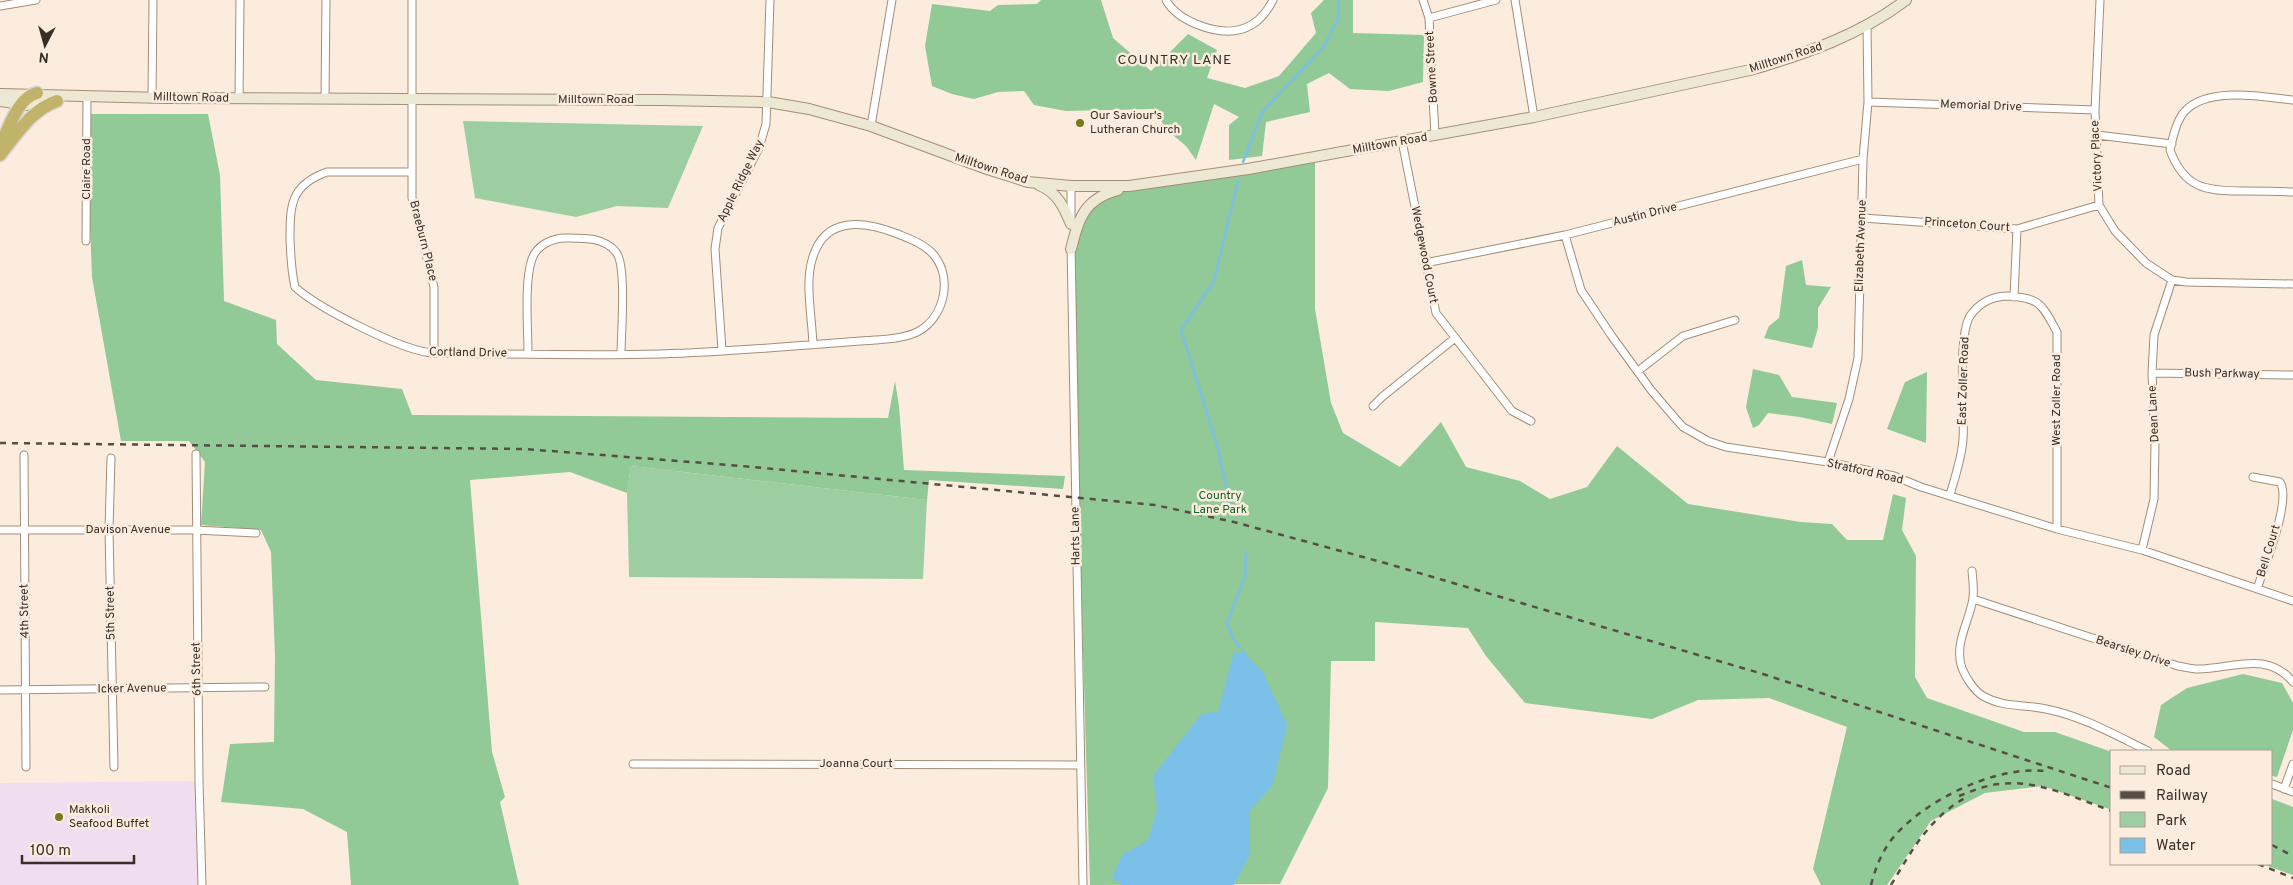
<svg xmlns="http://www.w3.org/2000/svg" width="2293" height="885" viewBox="0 0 2293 885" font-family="Overpass,sans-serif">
<rect width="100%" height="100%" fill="#fbecde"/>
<path fill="#f0def0" d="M 199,781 L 202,885 L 0,885 L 0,783 Z"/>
<path fill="#9dcea2" d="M 463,121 L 703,126 L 668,208 L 617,206 L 576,217 L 475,198 Z
M 631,466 L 927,500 L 923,579 L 629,577 L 627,493 Z"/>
<path fill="#91c997" d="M 1041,0 L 1101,0 L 1113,38 L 1151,71 L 1188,34 L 1217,50 L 1207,78 L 1245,88 L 1279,76 L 1316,33 L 1311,13 L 1324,0 L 1353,0 L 1353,33 L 1424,35 L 1423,82 L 1389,91 L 1350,89 L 1329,73 L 1307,84 L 1310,112 L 1266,122 L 1262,156 L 1229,160 L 1229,125 L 1239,117 L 1214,104 L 1196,160 L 1186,146 L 1168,131 L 1153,109 L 1066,111 L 1034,105 L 1024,91 L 998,92 L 974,99 L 952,94 L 932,86 L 925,46 L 932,4 L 990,11 L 998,5 L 1037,4 Z
M 86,114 L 208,114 L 220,175 L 224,301 L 276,320 L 277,344 L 316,380 L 402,389 L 412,415 L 888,418 L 895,381 L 899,406 L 904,470 L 1065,476 L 1063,489 L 929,480 L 927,500 L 631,466 L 627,493 L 570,472 L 470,480 L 492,752 L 505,797 L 500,802 L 519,885 L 351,885 L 347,832 L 303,809 L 221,802 L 230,744 L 274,742 L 275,656 L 271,552 L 261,530 L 201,525 L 205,462 L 189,441 L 121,441 L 92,277 Z
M 1315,158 L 1315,309 L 1331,403 L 1343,433 L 1400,467 L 1441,422 L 1466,467 L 1520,481 L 1550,499 L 1587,487 L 1617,446 L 1688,504 L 1801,522 L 1832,524 L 1847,540 L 1883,540 L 1893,494 L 1906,498 L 1902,530 L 1916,556 L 1915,677 L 1927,698 L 2024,732 L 2055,732 L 2112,752 L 2112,810 L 2043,786 L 1985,793 L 1931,821 L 1887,885 L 1821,885 L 1813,869 L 1847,727 L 1769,698 L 1698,700 L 1652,719 L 1525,703 L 1486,656 L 1468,628 L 1375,622 L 1375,661 L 1331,661 L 1328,788 L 1280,884 L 1090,885 L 1071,249 L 1088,205 L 1104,193 Z
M 1802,260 L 1806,285 L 1831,287 L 1818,308 L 1818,328 L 1812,348 L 1764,338 L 1769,326 L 1779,318 L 1786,266 Z
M 1753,369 L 1779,375 L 1792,397 L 1837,403 L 1832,424 L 1800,417 L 1768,413 L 1759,425 L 1753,428 L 1746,407 Z
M 1927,372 L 1926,443 L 1887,429 L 1905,382 Z
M 2243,674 L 2282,683 L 2293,703 L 2293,730 L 2277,777 L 2272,776 L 2272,751 L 2172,751 L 2154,737 L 2161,705 L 2187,688 Z
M 2272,799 L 2293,807 L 2293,875 L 2262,864 L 2272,864 Z"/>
<path fill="#7ac0e8" d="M 1234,652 L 1246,655 L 1263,672 L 1287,725 L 1273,784 L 1250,811 L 1250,854 L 1234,885 L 1122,885 L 1112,878 L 1122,855 L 1148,840 L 1157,810 L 1153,776 L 1202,713 L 1218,712 Z"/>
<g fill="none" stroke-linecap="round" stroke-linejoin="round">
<path stroke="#7ac0e8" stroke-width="2.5" d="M 1243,162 L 1263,111 L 1322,49 L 1338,20 L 1339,0
M 1230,503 L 1217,445 L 1181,330 L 1214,281 L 1238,181
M 1246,552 L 1245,576 L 1227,623 L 1233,639 L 1246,655"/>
<defs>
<path id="street" d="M 412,0 L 412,198 L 434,287 L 434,353
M 1166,0 C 1172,11 1184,19 1196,24 C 1228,37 1256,34 1273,0
M 1423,0 L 1429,18 L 1435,135
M 1515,0 L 1534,117
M 2100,0 L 2095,110 L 2099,205 L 2115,231 L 2146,263 L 2172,280 L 2186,282 L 2293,284
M 0,6 L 36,0
M 1429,18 L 1496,0
M 152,98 L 153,0
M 325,98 L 326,0
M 239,99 L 240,0
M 2293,100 C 2263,97 2208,86 2185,111 C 2176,121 2173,137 2170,150 C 2184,188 2205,191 2242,191 C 2259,191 2276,191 2293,192
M 1868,102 L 2095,110
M 871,126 L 892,0
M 2097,135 L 2172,144
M 1402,141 L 1436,313 L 1512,411 L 1531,421
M 410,172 L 327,172 C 290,185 290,206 290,240 C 291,256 291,271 295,287 C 318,308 404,352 434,353 C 510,354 586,356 661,354 C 732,352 804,345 875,340 C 889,339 906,338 919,331 C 945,316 953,277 933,254 C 924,244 910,239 898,234 C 864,221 824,215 812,260 C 805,283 812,319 813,344
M 1863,218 L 2017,229 L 2099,205
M 1071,220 L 1071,186
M 1565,235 L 1581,290 L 1611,335 L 1651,390 L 1674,417 L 1683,427 L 1708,441 L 1726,447 L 1828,462 L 1894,476 L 1921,487 L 2057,529 L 2142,550 L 2293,601
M 86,241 L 87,97
M 1071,245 L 1083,885
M 1425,263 L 1565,235 L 1863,159
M 2014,297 L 2017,229
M 722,350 L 715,249 L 718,228 L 759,148 L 766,124 L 770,0
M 528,354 C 528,328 524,282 532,259 C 537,245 552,238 566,238 C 583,238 604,237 616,252 C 627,265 621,334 621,354
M 1638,371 L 1683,336 L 1735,320
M 2152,373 L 2293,375
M 1373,406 L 1382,397 L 1455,338
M 196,454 L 199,781 L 202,885
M 24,455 L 26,767
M 111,458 L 109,530 L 114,767
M 1828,462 L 1849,399 L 1858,358 L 1863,159 L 1868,102 L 1867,25
M 2253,477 L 2280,482 C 2292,500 2264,567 2257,589
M 1950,495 C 1955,477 1962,457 1963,439 C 1965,411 1957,338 1970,316 C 1979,303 1993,296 2009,296 C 2041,298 2042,305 2057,332 L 2057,529
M 0,530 L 195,530 L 256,533
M 2142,550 L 2154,499 L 2155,443 L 2152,373 L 2154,335 L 2172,280
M 1972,571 C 1973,580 1974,590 1973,598 C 1970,620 1955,641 1961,665 C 1964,675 1974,691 1983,696 C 2004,708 2023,704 2046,709 C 2082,716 2115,735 2148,751
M 1973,599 L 2178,666 C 2185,667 2192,669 2198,669 C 2232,669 2267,650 2293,682
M 0,690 L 265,687
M 633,764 L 1080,765
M 2272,784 L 2293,792
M 2284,789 L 2293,764"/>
<path id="secondary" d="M 0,94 L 165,98 L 661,100 L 768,102 L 809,109 L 871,126 L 987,169 L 1028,182 L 1071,186 L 1129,186 L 1248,169 L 1534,117 L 1750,70 C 1805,54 1860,35 1906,0
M 0,101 L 26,105 L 52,102
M 1039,185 C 1057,192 1064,207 1071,224
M 1071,249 C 1079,218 1084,199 1118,190"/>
<path id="highway" d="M 0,145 C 10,128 16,99 37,93
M 0,155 C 17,134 31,110 57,101"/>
</defs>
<use href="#street" stroke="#a48d77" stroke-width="9"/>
<use href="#secondary" stroke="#a48d77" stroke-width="12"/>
<use href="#highway" stroke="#d7d5d4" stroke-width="15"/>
<use href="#street" stroke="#fff" stroke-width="7"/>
<use href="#secondary" stroke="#ede8d3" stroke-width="10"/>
<use href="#highway" stroke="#c2b36b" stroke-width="12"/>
<path stroke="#574d43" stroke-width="2.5" stroke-dasharray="6 6" stroke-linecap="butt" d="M 0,443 L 525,449 L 742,466 L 1155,505 L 1234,522 L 1385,563 L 1763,674 L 2112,788
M 1959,796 C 1972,791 1986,785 2000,784 C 2037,779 2077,799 2112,811
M 2272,845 L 2293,856
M 2258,864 L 2293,878
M 1871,885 C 1875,870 1880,856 1889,843 C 1918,803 1995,765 2045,771
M 1891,885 C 1912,850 1931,815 1969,796"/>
</g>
<g fill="#7d781d" stroke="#fbecde" stroke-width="2">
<circle cx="1080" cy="123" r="5"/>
<circle cx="59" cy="817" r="5"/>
</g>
<g text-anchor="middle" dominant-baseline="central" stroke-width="5" stroke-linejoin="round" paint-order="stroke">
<g font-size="12" fill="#382f26" stroke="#fbecde">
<text transform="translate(1786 58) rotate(-18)">Milltown Road</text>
<text transform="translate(1432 67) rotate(-93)">Bowne Street</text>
<text transform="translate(191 98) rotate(1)">Milltown Road</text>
<text x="596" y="100">Milltown Road</text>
<text transform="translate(1981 106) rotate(2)">Memorial Drive</text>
<text transform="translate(1390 144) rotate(-10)">Milltown Road</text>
<text transform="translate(2097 156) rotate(-93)">Victory Place</text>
<text transform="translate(87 169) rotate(-90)">Claire Road</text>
<text transform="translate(991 169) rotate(18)">Milltown Road</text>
<text transform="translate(741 181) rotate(-64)">Apple Ridge Way</text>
<text transform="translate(1645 215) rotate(-14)">Austin Drive</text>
<text transform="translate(1967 225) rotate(4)">Princeton Court</text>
<text transform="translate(423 241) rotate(76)">Braeburn Place</text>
<text transform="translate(1861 246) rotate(-88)">Elizabeth Avenue</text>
<text transform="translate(1424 255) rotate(79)">Wedgewood Court</text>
<text transform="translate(468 353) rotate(1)">Cortland Drive</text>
<text transform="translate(2222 374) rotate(1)">Bush Parkway</text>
<text transform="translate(1964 381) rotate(-88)">East Zoller Road</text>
<text transform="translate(2057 400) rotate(-90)">West Zoller Road</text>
<text transform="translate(2154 414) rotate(-93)">Dean Lane</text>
<text transform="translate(1865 472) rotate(13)">Stratford Road</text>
<text x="128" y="530">Davison Avenue</text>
<text transform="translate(1076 536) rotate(-91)">Harts Lane</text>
<text transform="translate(2269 551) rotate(-73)">Bell Court</text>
<text transform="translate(25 611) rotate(-91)">4th Street</text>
<text transform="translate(111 613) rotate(-91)">5th Street</text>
<text transform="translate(2133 652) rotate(18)">Bearsley Drive</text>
<text transform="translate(197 669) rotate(-91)">6th Street</text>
<text transform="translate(132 689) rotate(-1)">Icker Avenue</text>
<text x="856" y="764">Joanna Court</text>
</g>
<g font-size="12" fill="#382f26" stroke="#fbecde" text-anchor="start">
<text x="1090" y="116">Our Saviour's<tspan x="1090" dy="14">Lutheran Church</tspan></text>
<text x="69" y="810">Makkoli<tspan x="69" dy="14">Seafood Buffet</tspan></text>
</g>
<g font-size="12" fill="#0e6428" stroke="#fbecde">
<text x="1220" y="496">Country<tspan x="1220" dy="14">Lane Park</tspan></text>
</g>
<g font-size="14" letter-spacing="1" fill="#382f26" stroke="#fbecde">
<text x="1175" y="60">COUNTRY LANE</text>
</g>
</g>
<rect x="2110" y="750" width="162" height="115" fill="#fbecde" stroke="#ada094"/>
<rect x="2120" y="766" width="25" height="8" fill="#ede8d3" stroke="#ada094"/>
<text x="2156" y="775" font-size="15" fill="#382f26">Road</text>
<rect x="2120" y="791" width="25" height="8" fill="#574d43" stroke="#ada094"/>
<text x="2156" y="800" font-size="15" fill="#382f26">Railway</text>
<rect x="2120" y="812" width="25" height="15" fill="#9dcea2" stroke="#ada094"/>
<text x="2156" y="825" font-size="15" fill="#382f26">Park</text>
<rect x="2120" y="838" width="25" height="15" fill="#7ac0e8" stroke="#ada094"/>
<text x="2156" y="850" font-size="15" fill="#382f26">Water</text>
<g transform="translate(45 45) rotate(186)" stroke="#fbecde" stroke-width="4" paint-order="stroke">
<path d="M0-4L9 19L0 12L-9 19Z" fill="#382f26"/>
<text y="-8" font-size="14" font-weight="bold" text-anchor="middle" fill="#382f26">N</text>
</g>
<path d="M22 855v8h112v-8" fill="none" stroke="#382f26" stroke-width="2.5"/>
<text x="30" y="855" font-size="15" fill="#382f26" stroke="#fbecde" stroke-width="4" paint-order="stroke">100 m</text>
</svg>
